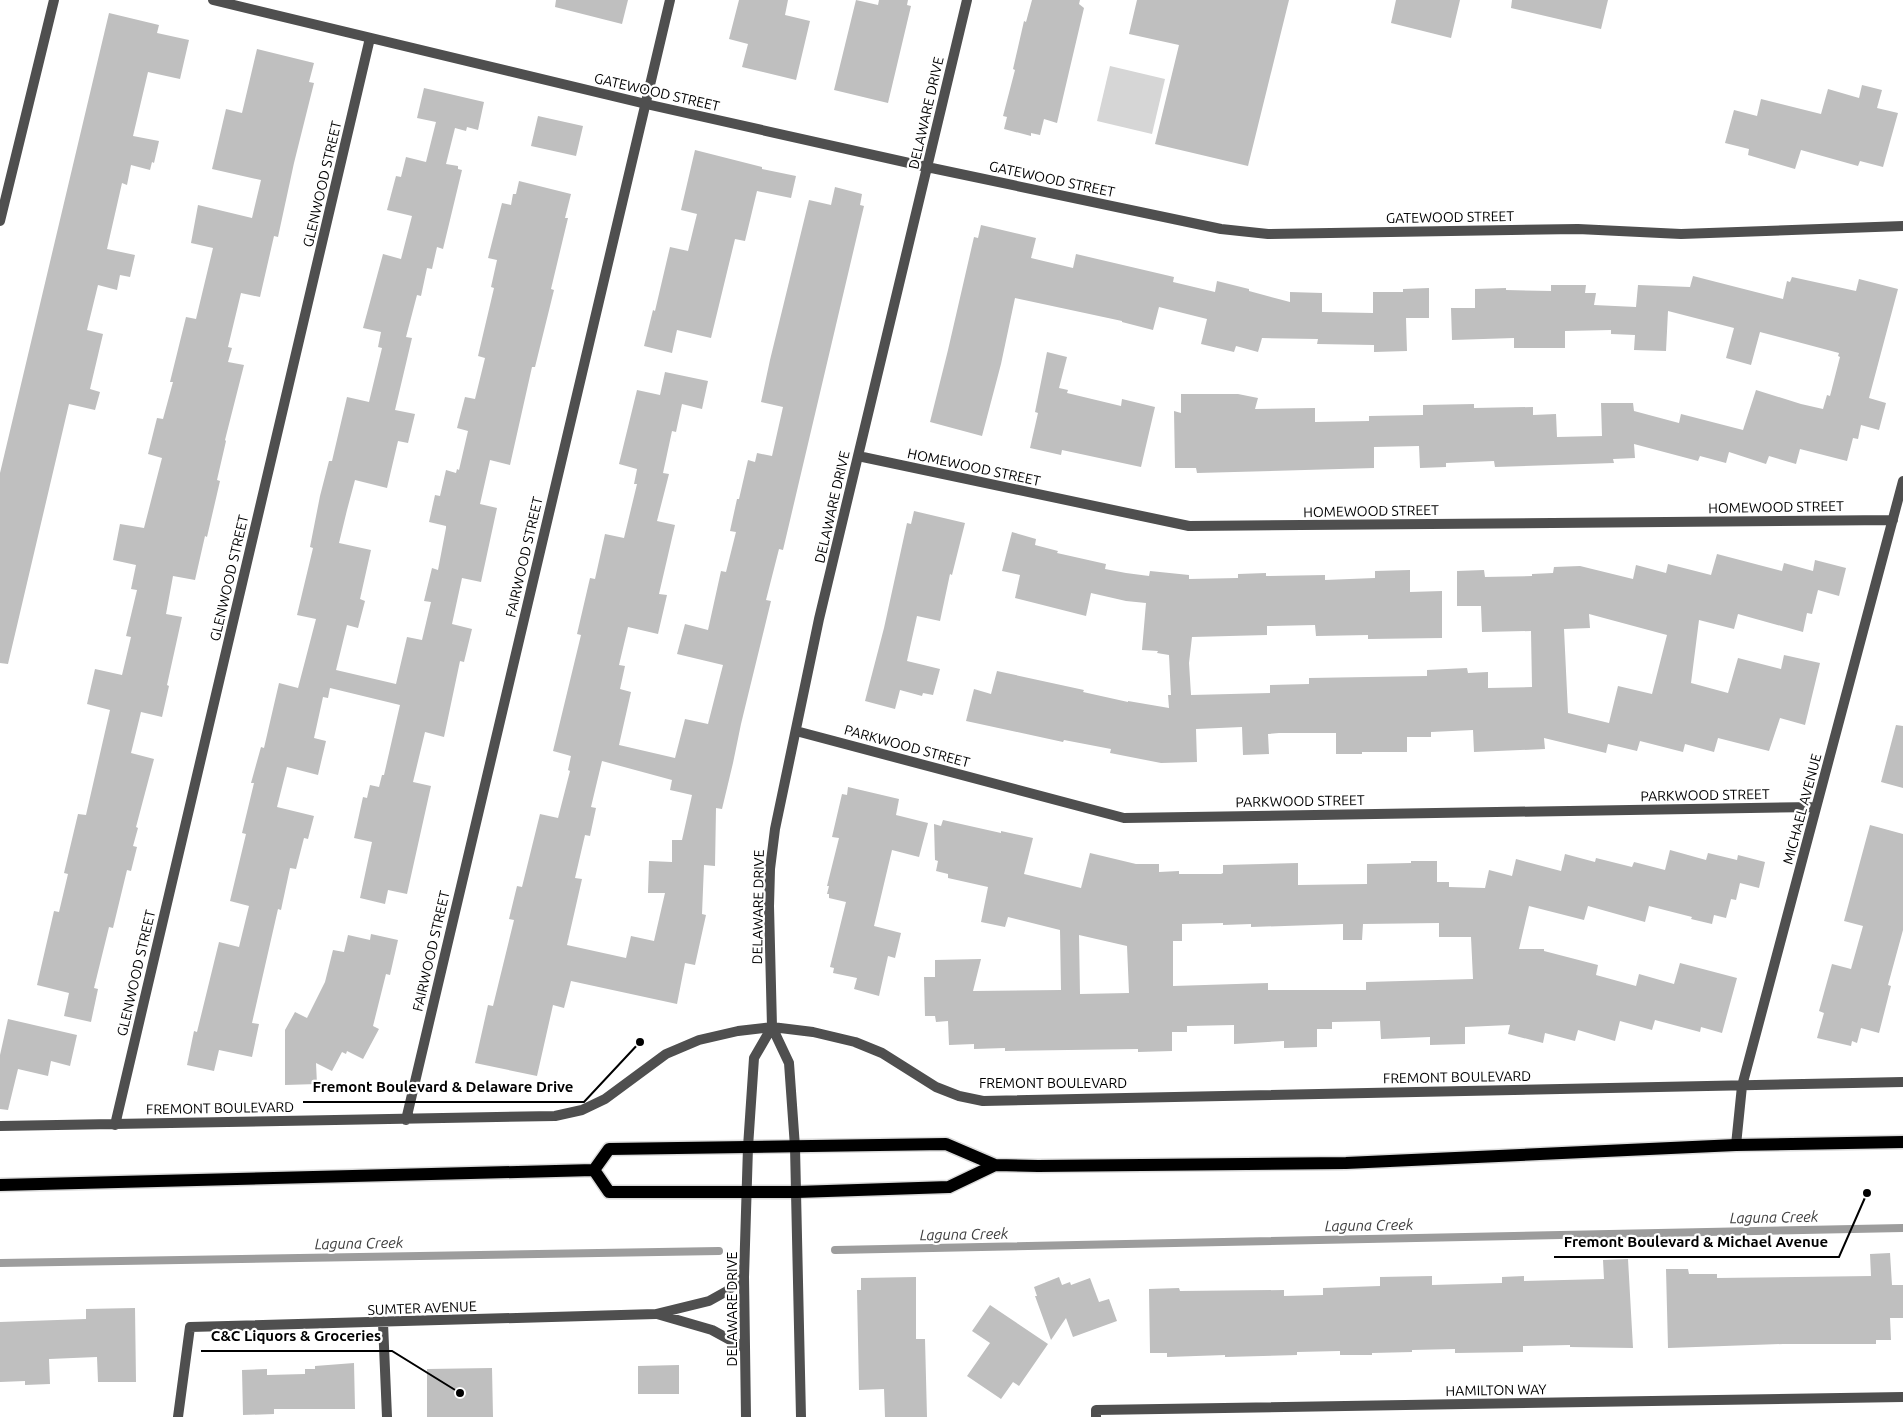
<svg xmlns="http://www.w3.org/2000/svg" width="1903" height="1417" viewBox="0 0 1903 1417" font-family="Ubuntu,sans-serif">
<rect width="100%" height="100%" fill="#fff"/>
<path fill="#d6d6d6" d="M 1110,66 L 1165,79 L 1152,134 L 1097,121 Z"/>
<g fill="none" stroke-linecap="round" stroke-linejoin="round">
<path stroke="#9d9d9d" stroke-width="8" d="M 835,1250 L 1903,1228
M 0,1263 L 719,1251"/>
</g>
<path fill="#bfbfbf" fill-rule="evenodd" d="M 556,0 L 628,0 L 622,24 L 555,7 Z
M 739,0 L 788,0 L 785,15 L 810,21 L 796,80 L 742,67 L 748,44 L 729,39 Z
M 856,0 L 878,5 L 879,0 L 908,0 L 907,5 L 911,6 L 888,103 L 834,90 Z
M 1032,0 L 1080,0 L 1079,4 L 1084,8 L 1057,123 L 1044,119 L 1040,135 L 1031,133 L 1031,136 L 1004,129 L 1007,117 L 1003,116 L 1015,70 L 1013,69 L 1024,21 L 1026,22 Z
M 1137,0 L 1289,0 L 1248,166 L 1155,144 L 1179,45 L 1129,34 Z
M 1396,0 L 1460,0 L 1451,38 L 1391,23 Z
M 1512,0 L 1608,0 L 1601,29 L 1511,8 Z
M 109,13 L 159,25 L 157,33 L 189,40 L 180,79 L 148,72 L 133,136 L 159,141 L 154,163 L 152,162 L 150,170 L 131,165 L 127,185 L 122,183 L 107,249 L 135,255 L 130,277 L 120,275 L 117,290 L 98,285 L 87,330 L 103,334 L 90,389 L 100,392 L 95,410 L 69,404 L 8,664 L 0,663 L 0,473 Z
M 257,49 L 314,63 L 309,82 L 314,83 L 294,163 L 278,237 L 274,236 L 260,297 L 241,293 L 228,347 L 232,348 L 228,362 L 244,365 L 225,440 L 226,441 L 217,480 L 220,481 L 207,537 L 205,536 L 195,580 L 173,576 L 166,614 L 182,617 L 167,685 L 169,686 L 162,717 L 141,712 L 131,753 L 154,759 L 136,827 L 138,828 L 133,846 L 137,847 L 131,871 L 127,870 L 113,928 L 109,927 L 94,988 L 98,989 L 91,1022 L 64,1016 L 69,993 L 37,985 L 54,911 L 59,912 L 68,874 L 64,873 L 78,814 L 86,815 L 110,710 L 87,704 L 95,669 L 122,675 L 131,637 L 126,636 L 137,590 L 131,589 L 136,565 L 113,560 L 120,524 L 144,528 L 162,458 L 148,454 L 157,418 L 163,419 L 173,382 L 170,382 L 186,317 L 196,319 L 213,248 L 191,243 L 198,205 L 252,218 L 261,180 L 212,169 L 226,109 L 242,113 Z
M 1862,85 L 1882,90 L 1877,108 L 1898,113 L 1883,167 L 1860,161 L 1858,166 L 1801,150 L 1795,169 L 1748,155 L 1749,149 L 1725,143 L 1734,110 L 1757,116 L 1761,99 L 1821,114 L 1828,89 L 1859,98 Z
M 424,88 L 484,102 L 478,130 L 467,127 L 466,131 L 455,128 L 446,164 L 458,166 L 458,169 L 462,170 L 443,249 L 437,247 L 432,269 L 427,268 L 421,296 L 417,295 L 406,337 L 412,338 L 395,410 L 415,414 L 408,443 L 398,441 L 387,488 L 355,480 L 347,510 L 339,543 L 371,550 L 360,599 L 365,601 L 358,628 L 347,625 L 336,670 L 396,684 L 407,637 L 422,640 L 431,602 L 424,601 L 432,568 L 438,570 L 446,528 L 446,526 L 429,522 L 435,495 L 440,496 L 446,470 L 456,473 L 457,469 L 459,470 L 468,431 L 457,428 L 465,397 L 475,399 L 485,358 L 478,356 L 494,288 L 491,287 L 497,260 L 488,258 L 502,203 L 511,205 L 513,194 L 516,194 L 519,181 L 571,194 L 565,218 L 568,218 L 551,289 L 554,290 L 535,367 L 532,367 L 510,465 L 490,460 L 480,504 L 497,508 L 481,582 L 462,578 L 452,624 L 472,629 L 464,662 L 460,661 L 444,737 L 425,732 L 413,782 L 431,786 L 407,894 L 388,890 L 385,904 L 360,898 L 372,842 L 354,838 L 363,797 L 367,798 L 370,785 L 379,787 L 382,775 L 384,775 L 400,705 L 330,688 L 328,698 L 323,697 L 314,738 L 326,741 L 318,775 L 287,767 L 277,807 L 314,816 L 308,839 L 304,838 L 296,869 L 290,868 L 281,910 L 278,909 L 252,1023 L 259,1024 L 252,1057 L 219,1050 L 214,1071 L 187,1065 L 194,1031 L 197,1032 L 219,942 L 239,947 L 249,906 L 230,901 L 246,834 L 242,833 L 254,783 L 251,783 L 261,747 L 264,748 L 279,683 L 298,688 L 316,619 L 297,615 L 313,548 L 310,547 L 320,496 L 329,461 L 332,461 L 347,397 L 369,402 L 382,348 L 378,347 L 381,332 L 363,328 L 383,254 L 401,259 L 412,216 L 387,210 L 396,176 L 401,177 L 406,157 L 426,162 L 436,122 L 417,118 Z
M 538,116 L 583,126 L 576,156 L 531,146 Z
M 695,150 L 762,167 L 762,169 L 796,176 L 791,198 L 757,191 L 745,241 L 735,239 L 711,338 L 677,330 L 672,353 L 644,346 L 653,310 L 655,311 L 670,247 L 688,251 L 697,214 L 681,210 Z
M 835,187 L 862,194 L 860,205 L 864,206 L 783,550 L 779,549 L 766,600 L 771,601 L 741,724 L 733,763 L 722,809 L 716,808 L 715,866 L 704,865 L 702,914 L 706,915 L 695,965 L 685,963 L 677,1004 L 571,981 L 564,1008 L 553,1005 L 537,1076 L 475,1063 L 488,1005 L 493,1006 L 514,920 L 509,919 L 517,886 L 522,887 L 540,814 L 558,818 L 570,771 L 568,770 L 571,756 L 553,751 L 581,635 L 577,634 L 590,578 L 595,579 L 605,534 L 624,538 L 637,484 L 634,484 L 637,469 L 619,464 L 637,390 L 660,395 L 665,372 L 708,381 L 702,409 L 682,404 L 676,432 L 672,431 L 663,473 L 669,474 L 657,521 L 675,525 L 659,594 L 667,595 L 658,634 L 628,627 L 619,665 L 625,666 L 620,689 L 631,692 L 619,745 L 675,758 L 685,719 L 708,724 L 723,665 L 677,654 L 685,624 L 708,630 L 721,571 L 726,572 L 736,532 L 730,531 L 737,499 L 739,499 L 748,460 L 755,462 L 757,453 L 772,456 L 783,407 L 761,402 L 770,360 L 809,200 L 831,205 ZM 602,761 L 672,780 L 670,790 L 692,795 L 682,840 L 672,840 L 672,862 L 649,861 L 648,893 L 665,893 L 654,941 L 631,936 L 626,958 L 567,945 L 582,879 L 575,878 L 585,835 L 590,836 L 596,808 L 591,807 Z
M 981,225 L 1036,238 L 1031,258 L 1073,268 L 1076,254 L 1174,277 L 1173,282 L 1215,292 L 1217,281 L 1249,289 L 1249,291 L 1290,302 L 1290,292 L 1322,293 L 1322,312 L 1373,313 L 1373,292 L 1403,292 L 1403,289 L 1429,288 L 1429,318 L 1406,318 L 1407,351 L 1374,352 L 1374,345 L 1317,344 L 1318,339 L 1262,338 L 1258,352 L 1236,346 L 1234,352 L 1201,344 L 1207,319 L 1159,307 L 1153,330 L 1122,322 L 1122,321 L 1015,298 L 1001,364 L 982,436 L 930,422 L 948,350 L 974,237 L 978,238 Z
M 1693,276 L 1783,299 L 1787,281 L 1790,282 L 1792,277 L 1856,291 L 1859,279 L 1898,289 L 1869,398 L 1886,403 L 1879,430 L 1861,425 L 1858,439 L 1853,438 L 1847,461 L 1800,449 L 1796,464 L 1769,456 L 1766,464 L 1729,452 L 1726,463 L 1700,456 L 1698,461 L 1634,444 L 1635,458 L 1613,459 L 1614,463 L 1495,467 L 1494,461 L 1446,463 L 1446,467 L 1420,468 L 1419,446 L 1374,447 L 1374,468 L 1197,473 L 1196,468 L 1175,468 L 1174,411 L 1181,413 L 1181,394 L 1238,394 L 1258,398 L 1255,409 L 1315,408 L 1315,422 L 1369,421 L 1369,416 L 1423,415 L 1423,405 L 1474,404 L 1474,408 L 1533,407 L 1533,415 L 1556,414 L 1557,437 L 1602,436 L 1601,403 L 1633,403 L 1634,411 L 1679,423 L 1681,414 L 1743,430 L 1756,390 L 1801,404 L 1823,409 L 1827,395 L 1830,396 L 1840,357 L 1838,356 L 1839,353 L 1760,332 L 1751,365 L 1726,358 L 1734,328 L 1668,311 L 1666,351 L 1634,350 L 1635,335 L 1611,334 L 1611,330 L 1565,331 L 1565,348 L 1514,348 L 1514,338 L 1452,340 L 1451,308 L 1475,308 L 1475,289 L 1506,288 L 1506,290 L 1551,291 L 1551,285 L 1586,285 L 1585,293 L 1596,293 L 1594,305 L 1636,307 L 1638,285 L 1690,287 Z
M 1047,352 L 1067,357 L 1059,388 L 1068,390 L 1067,393 L 1121,406 L 1122,399 L 1155,407 L 1141,467 L 1062,450 L 1061,455 L 1030,448 L 1038,413 L 1035,412 Z
M 914,511 L 965,523 L 952,575 L 950,574 L 940,621 L 917,616 L 907,661 L 940,669 L 933,695 L 923,693 L 922,696 L 900,690 L 895,709 L 865,701 L 884,628 L 907,523 L 911,524 Z
M 1012,532 L 1036,539 L 1035,545 L 1058,551 L 1057,553 L 1106,564 L 1105,569 L 1126,573 L 1149,576 L 1150,571 L 1189,575 L 1189,579 L 1238,578 L 1238,574 L 1266,573 L 1266,576 L 1325,575 L 1325,580 L 1375,578 L 1375,571 L 1410,570 L 1410,592 L 1442,591 L 1442,638 L 1368,639 L 1368,635 L 1316,636 L 1315,625 L 1267,626 L 1267,635 L 1192,637 L 1189,663 L 1191,695 L 1270,693 L 1270,685 L 1309,684 L 1309,678 L 1427,676 L 1427,670 L 1467,668 L 1468,673 L 1488,672 L 1488,688 L 1532,687 L 1531,631 L 1482,632 L 1481,606 L 1457,606 L 1457,571 L 1484,570 L 1485,577 L 1532,576 L 1532,574 L 1553,573 L 1554,567 L 1580,566 L 1633,579 L 1636,565 L 1666,573 L 1668,564 L 1711,575 L 1717,554 L 1782,571 L 1784,563 L 1813,571 L 1815,560 L 1846,568 L 1839,596 L 1818,590 L 1812,614 L 1807,613 L 1803,632 L 1738,614 L 1734,629 L 1699,620 L 1691,683 L 1728,693 L 1738,658 L 1781,669 L 1784,655 L 1820,663 L 1805,725 L 1780,718 L 1769,751 L 1718,738 L 1714,752 L 1685,744 L 1683,752 L 1640,741 L 1637,751 L 1608,744 L 1606,753 L 1544,738 L 1545,749 L 1474,752 L 1473,730 L 1431,732 L 1431,737 L 1407,737 L 1407,752 L 1362,752 L 1362,754 L 1336,754 L 1336,733 L 1279,733 L 1268,734 L 1269,754 L 1243,755 L 1242,727 L 1196,729 L 1197,762 L 1161,763 L 1110,753 L 1111,749 L 1064,740 L 1063,742 L 966,721 L 974,689 L 991,694 L 997,671 L 1084,690 L 1083,692 L 1128,702 L 1128,701 L 1169,708 L 1168,695 L 1171,695 L 1169,655 L 1157,653 L 1158,651 L 1142,650 L 1146,603 L 1126,601 L 1091,593 L 1086,616 L 1015,598 L 1020,575 L 1002,571 ZM 1589,614 L 1667,635 L 1652,694 L 1618,686 L 1609,723 L 1568,713 L 1564,629 L 1590,628 Z
M 1896,725 L 1903,726 L 1903,788 L 1881,782 Z
M 848,787 L 899,799 L 896,815 L 928,823 L 919,857 L 892,850 L 874,926 L 901,933 L 895,958 L 888,956 L 879,996 L 854,989 L 857,978 L 833,973 L 834,968 L 830,967 L 846,902 L 829,898 L 829,894 L 827,894 L 829,886 L 827,886 L 839,838 L 832,837 L 842,794 L 847,795 Z
M 943,820 L 1001,833 L 1001,831 L 1033,838 L 1024,874 L 1081,888 L 1090,853 L 1136,864 L 1159,864 L 1159,872 L 1179,871 L 1179,874 L 1221,874 L 1223,873 L 1223,865 L 1298,863 L 1298,885 L 1367,884 L 1367,864 L 1411,863 L 1411,861 L 1437,861 L 1437,882 L 1449,882 L 1449,887 L 1485,888 L 1489,870 L 1512,876 L 1516,859 L 1561,871 L 1565,854 L 1595,862 L 1596,858 L 1632,867 L 1634,862 L 1665,870 L 1670,850 L 1706,860 L 1708,853 L 1737,860 L 1738,855 L 1765,862 L 1759,888 L 1740,883 L 1736,900 L 1731,899 L 1726,918 L 1714,915 L 1712,924 L 1691,919 L 1692,917 L 1649,906 L 1645,922 L 1588,906 L 1584,920 L 1529,906 L 1519,949 L 1544,949 L 1544,951 L 1598,965 L 1596,975 L 1636,986 L 1639,974 L 1674,984 L 1680,963 L 1737,978 L 1722,1033 L 1701,1027 L 1700,1032 L 1655,1020 L 1652,1030 L 1620,1021 L 1615,1041 L 1578,1030 L 1575,1041 L 1545,1033 L 1543,1043 L 1508,1034 L 1510,1025 L 1465,1027 L 1465,1044 L 1430,1045 L 1430,1037 L 1381,1039 L 1380,1021 L 1332,1022 L 1332,1029 L 1317,1029 L 1317,1047 L 1284,1048 L 1284,1041 L 1234,1044 L 1234,1025 L 1187,1026 L 1187,1032 L 1172,1032 L 1172,1051 L 1138,1052 L 1138,1049 L 1005,1051 L 1005,1048 L 974,1049 L 974,1044 L 949,1045 L 948,1021 L 936,1022 L 935,1016 L 925,1016 L 924,977 L 935,977 L 935,960 L 981,959 L 973,991 L 1061,990 L 1060,930 L 1008,917 L 1005,927 L 981,922 L 988,887 L 948,878 L 948,874 L 936,871 L 938,861 L 935,860 L 934,824 L 941,826 ZM 1223,923 L 1223,925 L 1251,924 L 1251,927 L 1343,924 L 1343,940 L 1362,940 L 1363,924 L 1439,923 L 1439,937 L 1471,937 L 1473,979 L 1366,982 L 1366,990 L 1268,990 L 1268,983 L 1173,986 L 1173,941 L 1182,941 L 1182,924 ZM 1079,935 L 1127,946 L 1129,993 L 1080,994 Z
M 1870,825 L 1903,834 L 1903,930 L 1888,985 L 1891,986 L 1879,1033 L 1861,1028 L 1857,1043 L 1852,1041 L 1851,1046 L 1817,1038 L 1824,1013 L 1819,1011 L 1832,964 L 1851,969 L 1863,926 L 1844,921 Z
M 371,934 L 398,940 L 390,975 L 386,974 L 373,1026 L 379,1029 L 363,1059 L 347,1051 L 346,1054 L 342,1052 L 332,1071 L 316,1063 L 317,1084 L 285,1085 L 285,1030 L 295,1012 L 307,1018 L 325,982 L 333,950 L 344,952 L 348,935 L 370,940 Z
M 8,1019 L 77,1035 L 70,1066 L 51,1061 L 48,1076 L 18,1069 L 8,1110 L 0,1109 L 0,1055 Z
M 1890,1253 L 1892,1285 L 1903,1285 L 1903,1318 L 1890,1318 L 1891,1340 L 1876,1340 L 1876,1344 L 1783,1344 L 1668,1348 L 1666,1269 L 1688,1269 L 1689,1274 L 1717,1274 L 1717,1278 L 1871,1276 L 1870,1254 Z
M 1628,1259 L 1633,1348 L 1570,1347 L 1570,1345 L 1523,1346 L 1523,1352 L 1455,1353 L 1455,1349 L 1412,1350 L 1412,1352 L 1372,1353 L 1372,1355 L 1340,1355 L 1340,1351 L 1297,1352 L 1297,1355 L 1225,1357 L 1225,1355 L 1167,1357 L 1167,1353 L 1150,1353 L 1149,1289 L 1179,1288 L 1180,1291 L 1284,1290 L 1284,1296 L 1323,1295 L 1323,1288 L 1380,1286 L 1380,1277 L 1432,1276 L 1432,1285 L 1502,1283 L 1502,1277 L 1524,1276 L 1524,1281 L 1604,1279 L 1603,1260 Z
M 916,1277 L 916,1339 L 925,1339 L 927,1417 L 885,1417 L 884,1389 L 859,1390 L 857,1290 L 861,1290 L 861,1278 Z
M 1059,1277 L 1062,1285 L 1070,1282 L 1071,1285 L 1090,1278 L 1099,1302 L 1109,1299 L 1117,1321 L 1073,1337 L 1066,1318 L 1051,1340 L 1035,1296 L 1037,1296 L 1034,1287 Z
M 990,1305 L 1048,1344 L 1019,1386 L 1013,1382 L 1001,1399 L 967,1376 L 990,1343 L 972,1331 Z
M 135,1308 L 136,1382 L 98,1382 L 97,1357 L 49,1359 L 50,1384 L 25,1385 L 25,1381 L 0,1382 L 0,1322 L 86,1319 L 86,1309 Z
M 354,1363 L 355,1409 L 274,1409 L 274,1414 L 243,1415 L 242,1370 L 267,1369 L 267,1375 L 305,1374 L 305,1369 L 315,1369 L 315,1366 Z
M 679,1365 L 679,1394 L 638,1394 L 638,1366 Z
M 492,1368 L 493,1417 L 427,1417 L 427,1369 Z"/>
<g fill="none" stroke-linecap="round" stroke-linejoin="round">
<defs>
<path id="primary" d="M 594,1170 L 609,1149 L 946,1144 L 995,1165 L 1038,1166 L 1346,1163 L 1736,1145 L 1903,1142
M 594,1170 L 609,1192 L 797,1192 L 949,1187 L 995,1165
M 0,1185 L 594,1170"/>
</defs>
<use href="#primary" stroke="#dbdbdb" stroke-width="15"/>
<path stroke="#4f4f4f" stroke-width="10" d="M 213,0 L 646,104 L 927,167 L 1221,229 L 1268,234 L 1578,229 L 1681,234 L 1903,226
M 0,221 L 54,0
M 858,456 L 1189,526 L 1893,520
M 796,731 L 1124,818 L 1816,807
M 406,1120 L 670,0
M 115,1125 L 370,38
M 0,1126 L 555,1116 L 582,1110 L 605,1099 L 666,1054 L 699,1040 L 738,1031 L 772,1027 L 813,1032 L 855,1042 L 882,1053 L 936,1087 L 959,1096 L 983,1101 L 1903,1082
M 1736,1145 L 1742,1086 L 1903,481
M 748,1147 L 754,1058 L 772,1027
M 795,1147 L 789,1063 L 772,1027 L 769,906 L 770,869 L 775,829 L 819,619 L 967,0
M 657,1314 L 712,1330 L 745,1348
M 383,1323 L 387,1417
M 178,1417 L 190,1327 L 656,1314 L 709,1301 L 727,1291 L 744,1277
M 1096,1417 L 1096,1410 L 1903,1397"/>
<path stroke="#4f4f4f" stroke-width="10" d="M 795,1147 L 801,1417
M 746,1417 L 744,1277 L 748,1147"/>
<use href="#primary" stroke="#000" stroke-width="12"/>
</g>
<g text-anchor="middle" dominant-baseline="central" stroke-width="4.5" stroke-linejoin="round" paint-order="stroke">
<g font-size="14" fill="#000" stroke="#fff">
<text transform="translate(657 92) rotate(13)">GATEWOOD STREET</text>
<text transform="translate(926 113) rotate(-77)">DELAWARE DRIVE</text>
<text transform="translate(1052 179) rotate(12)">GATEWOOD STREET</text>
<text transform="translate(322 184) rotate(-77)">GLENWOOD STREET</text>
<text transform="translate(1450 217) rotate(-1)">GATEWOOD STREET</text>
<text transform="translate(974 467) rotate(12)">HOMEWOOD STREET</text>
<text transform="translate(832 507) rotate(-77)">DELAWARE DRIVE</text>
<text transform="translate(1776 507) rotate(-1)">HOMEWOOD STREET</text>
<text transform="translate(1371 511) rotate(-1)">HOMEWOOD STREET</text>
<text transform="translate(524 557) rotate(-77)">FAIRWOOD STREET</text>
<text transform="translate(229 578) rotate(-77)">GLENWOOD STREET</text>
<text transform="translate(907 746) rotate(15)">PARKWOOD STREET</text>
<text transform="translate(1705 795) rotate(-1)">PARKWOOD STREET</text>
<text transform="translate(1300 801) rotate(-1)">PARKWOOD STREET</text>
<text transform="translate(1802 809) rotate(-75)">MICHAEL AVENUE</text>
<text transform="translate(758 907) rotate(-89)">DELAWARE DRIVE</text>
<text transform="translate(431 951) rotate(-77)">FAIRWOOD STREET</text>
<text transform="translate(136 973) rotate(-77)">GLENWOOD STREET</text>
<text transform="translate(1457 1077) rotate(-1)">FREMONT BOULEVARD</text>
<text x="1053" y="1083">FREMONT BOULEVARD</text>
<text transform="translate(220 1108) rotate(-1)">FREMONT BOULEVARD</text>
<text transform="translate(422 1308) rotate(-2)">SUMTER AVENUE</text>
<text transform="translate(732 1309) rotate(-90)">DELAWARE DRIVE</text>
<text transform="translate(1496 1390) rotate(-1)">HAMILTON WAY</text>
</g>
<g font-size="15" font-style="italic" fill="#3e3e3e" stroke="#fff">
<text transform="translate(1774 1217) rotate(-1)">Laguna Creek</text>
<text transform="translate(1369 1225) rotate(-1)">Laguna Creek</text>
<text transform="translate(964 1234) rotate(-1)">Laguna Creek</text>
<text transform="translate(359 1243) rotate(-1)">Laguna Creek</text>
</g>
</g>
<path fill="none" stroke="#000" stroke-width="2" d="M640 1042L584 1102H303M1867 1193L1839 1257H1554M460 1393L392 1351H201"/>
<g fill="#000" stroke="#fff" stroke-width="2">
<circle cx="640" cy="1042" r="5"/>
<circle cx="1867" cy="1193" r="5"/>
<circle cx="460" cy="1393" r="5"/>
</g>
<g font-size="15" text-anchor="middle" font-weight="bold" fill="#000" stroke="#fff" stroke-width="4.5" stroke-linejoin="round" paint-order="stroke">
<text x="443" y="1092">Fremont Boulevard &amp; Delaware Drive</text>
<text x="1696" y="1247">Fremont Boulevard &amp; Michael Avenue</text>
<text x="296" y="1341">C&amp;C Liquors &amp; Groceries</text>
</g>
</svg>
